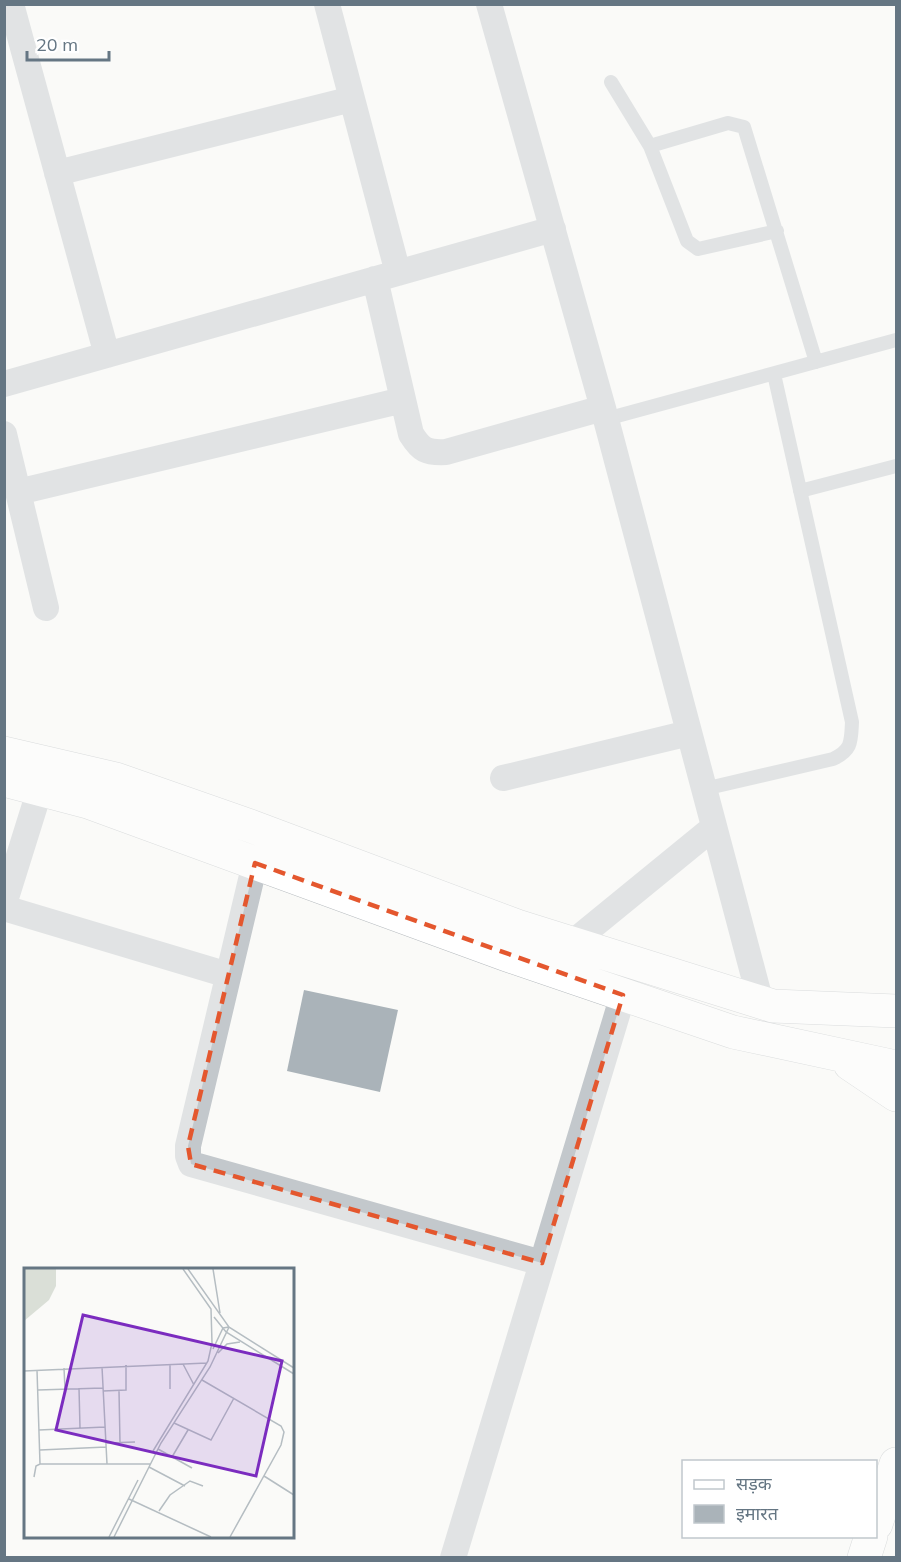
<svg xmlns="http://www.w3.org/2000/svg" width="901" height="1562" viewBox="0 0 901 1562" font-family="Mulish,'Noto Sans Devanagari',sans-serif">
<rect width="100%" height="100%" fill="#fafaf8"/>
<path fill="#aab3b9" d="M 304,990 L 398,1010 L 380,1092 L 287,1071 Z"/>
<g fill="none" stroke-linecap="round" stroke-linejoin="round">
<defs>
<path id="primary" d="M 4,753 L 116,779 L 253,827 L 517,926 L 773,1006 L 896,1011
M 4,780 L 88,802 L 507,955 L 733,1032 L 896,1067
M 850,1064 L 896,1095
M 876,1524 L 896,1464
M 864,1558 L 871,1536"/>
</defs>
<use href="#primary" stroke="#b5babe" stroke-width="34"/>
<path stroke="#c3c8cc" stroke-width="14" d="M 611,82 L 650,146 L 687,241 L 698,249 L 777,231
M 650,146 L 728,123 L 744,127 L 816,362
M 606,419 L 896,340
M 800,491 L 896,466
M 704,789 L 833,759 C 852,750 851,742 852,722 L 774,374"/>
<path stroke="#c3c8cc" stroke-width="26" d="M 11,4 L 107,355
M 327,4 L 398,273
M 489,4 L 603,408 L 761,1003
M 57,173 L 352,99
M 375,279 L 411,434 C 421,450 426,453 446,452 L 603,408
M 4,384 L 553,229
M 4,434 L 46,608
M 18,492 L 403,400
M 503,778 L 689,733
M 255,863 L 188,1146 L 188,1156 L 191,1164 L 542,1263
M 4,904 L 40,789
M 4,908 L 228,975
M 572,943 L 714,827
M 453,1558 L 623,995"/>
<use href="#primary" stroke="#fff" stroke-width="33"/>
</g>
<path d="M0 0H901V1562H0ZM 255,863 L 623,995 L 542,1263 L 191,1164 L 188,1146 Z" fill="#fafaf8" fill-opacity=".55" fill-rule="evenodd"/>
<path fill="none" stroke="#e4572e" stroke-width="4.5" stroke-dasharray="12 8" stroke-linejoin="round" d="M 255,863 L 623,995 L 542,1263 L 191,1164 L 188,1146 Z"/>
<g transform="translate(24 1268)">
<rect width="270" height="270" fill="#fafaf8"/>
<path d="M 0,1 L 32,1 L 32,18 L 25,32 L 0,53 Z" fill="#dadfd7"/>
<path fill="none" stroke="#b5bdc2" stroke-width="1.5" d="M 189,1 L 196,45M 190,49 L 202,64 L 270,106M 189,81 L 199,60 L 205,59 L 270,100M 194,85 L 203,76 L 216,74M 146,96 L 146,121M 159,96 L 170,117M 78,99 L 83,196M 40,100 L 41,121M 13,102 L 16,196M 0,103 L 183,95M 178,112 L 257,158 L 260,164 L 257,177 L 206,269M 55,120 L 56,160M 14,122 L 79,120M 79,123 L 102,122 L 102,97M 95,123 L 96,175M 150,155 L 187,172 L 210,130M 15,162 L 81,159M 82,175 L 111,174M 134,181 L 168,200M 16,182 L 82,179M 129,183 L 184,93 L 188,75 L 187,41 L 159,1M 148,189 L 164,162M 125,199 L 161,218M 240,208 L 270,227M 10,209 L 12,198 L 16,196 L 126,196M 105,231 L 187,269M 135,243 L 146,227 L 166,213 L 179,218M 85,269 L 114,212M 90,269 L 137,175 L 186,99 L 205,59 L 164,1"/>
<path fill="#7b2cbf" fill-opacity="0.15" stroke="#7b2cbf" stroke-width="3" d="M 59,47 L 258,93 L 232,208 L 32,162 Z"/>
<rect width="270" height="270" fill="none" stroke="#657683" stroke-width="3"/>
</g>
<rect width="901" height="1562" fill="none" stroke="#657683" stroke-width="12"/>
<rect x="682" y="1460" width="195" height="78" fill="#ffffff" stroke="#c1c8cd" stroke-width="1.5"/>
<rect x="694" y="1480" width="30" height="9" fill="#ffffff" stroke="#c1c8cd" stroke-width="1.5"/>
<text x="736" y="1490" font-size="18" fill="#657683">सड़क</text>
<rect x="694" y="1505" width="30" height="18" fill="#aab3b9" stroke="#c1c8cd" stroke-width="1.5"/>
<text x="736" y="1520" font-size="18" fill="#657683">इमारत</text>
<path d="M27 51v9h82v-9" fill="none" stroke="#657683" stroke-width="3"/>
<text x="36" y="51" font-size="18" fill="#657683" stroke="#ffffff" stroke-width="4.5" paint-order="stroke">20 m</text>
</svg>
